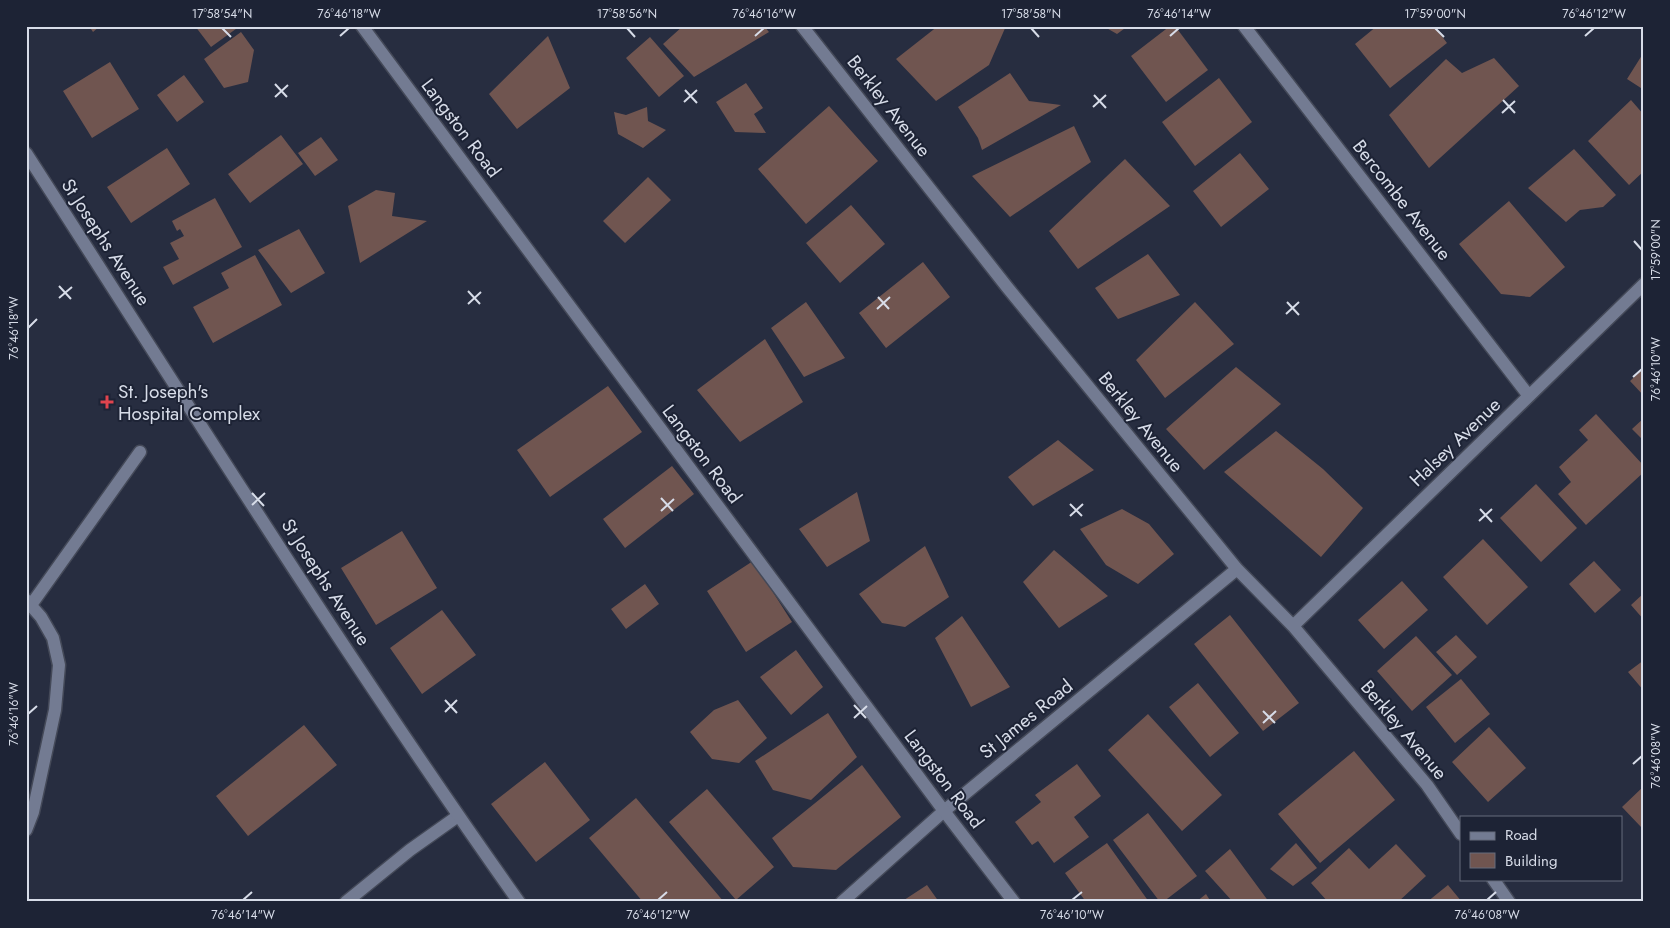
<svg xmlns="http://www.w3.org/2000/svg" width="1670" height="928" viewBox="0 0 1670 928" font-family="Jost,sans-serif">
<rect width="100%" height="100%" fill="#272d40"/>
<path fill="#705550" d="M 89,26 L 100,26 L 93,32 Z
M 195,26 L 240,26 L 211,47 Z
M 683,26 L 764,26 L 769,32 L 694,77 L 663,44 Z
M 938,26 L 1006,26 L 989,65 L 936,101 L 896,59 Z
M 1103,26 L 1128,26 L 1117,34 Z
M 1170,26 L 1175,26 L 1208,70 L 1166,102 L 1131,56 Z
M 1377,26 L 1434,26 L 1447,43 L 1390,88 L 1355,44 Z
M 241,32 L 254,50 L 248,82 L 224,88 L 204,59 Z
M 548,36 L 570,88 L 517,129 L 489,94 Z
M 650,37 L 684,76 L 659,97 L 626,58 Z
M 1644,52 L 1644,90 L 1627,79 Z
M 1494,58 L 1519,86 L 1429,168 L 1389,115 L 1446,59 L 1462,73 Z
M 110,62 L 139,109 L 92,138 L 63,91 Z
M 1010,73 L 1029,101 L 1061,105 L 982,150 L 978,138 L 958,107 Z
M 184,75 L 204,102 L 177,122 L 157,95 Z
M 1219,78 L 1252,122 L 1195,166 L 1162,122 Z
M 746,83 L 763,108 L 754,114 L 766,133 L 735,132 L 716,102 Z
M 1631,100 L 1644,115 L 1644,171 L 1629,185 L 1588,141 Z
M 829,106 L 878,161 L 806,224 L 758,169 Z
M 647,107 L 648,121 L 666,130 L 643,148 L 618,134 L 614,112 L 626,115 Z
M 1074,126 L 1091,162 L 1010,217 L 972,176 Z
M 281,135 L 303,164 L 250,203 L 228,174 Z
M 321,137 L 338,160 L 315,176 L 298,153 Z
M 167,148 L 190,184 L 131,223 L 107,187 Z
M 1574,149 L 1616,195 L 1603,207 L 1580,210 L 1566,222 L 1528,188 Z
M 1240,153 L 1269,189 L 1221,227 L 1193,191 Z
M 1125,159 L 1170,206 L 1078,269 L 1049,231 Z
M 648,177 L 671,200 L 625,243 L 603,221 Z
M 376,190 L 395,193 L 392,216 L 427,221 L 360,263 L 348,206 Z
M 215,198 L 242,247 L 173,285 L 163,267 L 179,259 L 170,243 L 184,236 L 180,229 L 177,231 L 172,221 Z
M 1509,201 L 1565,267 L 1530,297 L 1501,294 L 1459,244 Z
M 851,205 L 885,244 L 840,283 L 806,243 Z
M 299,229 L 325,273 L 291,293 L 258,250 Z
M 1148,254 L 1180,295 L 1118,319 L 1095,288 Z
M 255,255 L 282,305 L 213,343 L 193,307 L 229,288 L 221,273 Z
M 923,262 L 950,297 L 886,348 L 859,313 Z
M 806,302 L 845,358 L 804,377 L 771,328 Z
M 1195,302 L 1234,344 L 1165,398 L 1136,360 Z
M 765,339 L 803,402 L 740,442 L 697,390 Z
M 1236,367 L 1281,404 L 1204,470 L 1166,429 Z
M 1644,368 L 1644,396 L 1630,381 Z
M 608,386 L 642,432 L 550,497 L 517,450 Z
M 1596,414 L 1644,466 L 1644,472 L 1586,525 L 1558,494 L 1571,482 L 1559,467 L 1588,440 L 1579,430 Z
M 1644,418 L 1644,441 L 1632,429 Z
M 1276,431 L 1323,469 L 1363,508 L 1321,557 L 1224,472 Z
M 1058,440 L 1094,470 L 1033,506 L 1008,477 Z
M 672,466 L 694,494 L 625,548 L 603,519 Z
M 1536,484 L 1577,528 L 1541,562 L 1500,518 Z
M 857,492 L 870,541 L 827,567 L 799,529 Z
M 1122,509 L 1149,524 L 1174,554 L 1138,584 L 1106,565 L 1080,529 Z
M 402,531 L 437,588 L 376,625 L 341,568 Z
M 1483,539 L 1528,587 L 1487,625 L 1443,577 Z
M 925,546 L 949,597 L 905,627 L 882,623 L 859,594 Z
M 1054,550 L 1108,596 L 1059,628 L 1023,582 Z
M 753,561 L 792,622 L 746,652 L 707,591 Z
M 1594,561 L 1621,590 L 1595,613 L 1569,584 Z
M 1402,581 L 1428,610 L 1384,649 L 1358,620 Z
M 645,584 L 659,604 L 626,629 L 611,609 Z
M 1644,593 L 1644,620 L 1631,605 Z
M 442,610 L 476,655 L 422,694 L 390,648 Z
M 1230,615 L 1299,703 L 1263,731 L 1194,644 Z
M 962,616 L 1010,687 L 971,707 L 935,638 Z
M 1456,635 L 1477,657 L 1457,675 L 1436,652 Z
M 1416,636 L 1452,675 L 1412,711 L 1377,671 Z
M 796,650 L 823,687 L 791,715 L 760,677 Z
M 1644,660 L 1644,691 L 1628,672 Z
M 1461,679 L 1490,714 L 1455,743 L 1426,707 Z
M 1198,683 L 1239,733 L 1210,757 L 1169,707 Z
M 738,700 L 767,738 L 739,763 L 712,759 L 690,732 L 714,710 Z
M 828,713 L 857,757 L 811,800 L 773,790 L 755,761 Z
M 1148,714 L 1222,795 L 1182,831 L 1108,750 Z
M 304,725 L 337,765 L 248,836 L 216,796 Z
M 1489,727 L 1526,768 L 1488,802 L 1452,762 Z
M 1354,751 L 1395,800 L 1320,863 L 1278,814 Z
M 545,762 L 590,820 L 536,862 L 491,804 Z
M 1077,764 L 1101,796 L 1074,817 L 1089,837 L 1054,863 L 1038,841 L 1032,845 L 1015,822 L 1041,802 L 1035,795 Z
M 862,765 L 901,817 L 836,870 L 793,867 L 772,838 Z
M 1644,786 L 1644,825 L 1641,827 L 1622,807 Z
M 707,789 L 774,867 L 736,900 L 669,822 Z
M 636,798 L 724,902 L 643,902 L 589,838 Z
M 1148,813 L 1197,876 L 1163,902 L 1160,902 L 1113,840 Z
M 1107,843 L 1149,902 L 1086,902 L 1065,873 Z
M 1296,843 L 1317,868 L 1293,886 L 1270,869 Z
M 1396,844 L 1426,876 L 1398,902 L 1328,902 L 1311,883 L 1349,848 L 1369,869 Z
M 1230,849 L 1269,902 L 1233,902 L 1205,871 Z
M 927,885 L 939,902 L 901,902 Z
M 1448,885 L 1462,902 L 1427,902 Z
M 1206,894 L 1211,902 L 1196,902 Z"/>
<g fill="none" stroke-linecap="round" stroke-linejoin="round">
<defs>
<path id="lane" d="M 26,600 L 41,617 L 53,638 L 59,665 L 55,710 L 33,812 L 26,830
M 31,605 L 140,452
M 346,902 L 410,850 L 458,816"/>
<path id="street" d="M 802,26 L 1007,287 L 1237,569 L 1293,626 L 1427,785 L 1461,834
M 1244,26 L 1529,396
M 26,153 C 188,404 346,658 519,902
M 1293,626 L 1644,284
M 1493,879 L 1509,902
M 842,902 L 944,811 L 1237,569"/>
<path id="secondary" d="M 362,26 L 944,811 L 1014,902"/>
</defs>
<use href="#lane" stroke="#444958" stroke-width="15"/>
<use href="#street" stroke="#444958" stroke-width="15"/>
<use href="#secondary" stroke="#444958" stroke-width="15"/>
<use href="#lane" stroke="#737b92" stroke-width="12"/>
<use href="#street" stroke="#737b92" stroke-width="12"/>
<use href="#secondary" stroke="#737b92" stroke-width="12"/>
</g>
<path fill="none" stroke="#d7dce8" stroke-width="2" d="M 222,28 L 231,37M 627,28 L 635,37M 1031,28 L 1039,37M 1435,28 L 1444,37M 340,36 L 349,28M 755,36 L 764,28M 1170,36 L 1179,28M 1585,36 L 1594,28M 275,84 L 287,97M 685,90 L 697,103M 1094,95 L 1106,108M 275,97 L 288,85M 1503,100 L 1515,113M 684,102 L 697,90M 1093,107 L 1106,95M 1502,113 L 1515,101M 1634,241 L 1642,250M 59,286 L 71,299M 468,291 L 480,304M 878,297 L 889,309M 59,298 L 72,287M 1287,302 L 1299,315M 468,304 L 481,292M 877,309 L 890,297M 1286,314 L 1299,302M 28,328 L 37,319M 1633,377 L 1642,369M 252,493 L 264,506M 661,498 L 673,511M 1070,504 L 1082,516M 252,505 L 265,493M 1480,509 L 1492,522M 661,511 L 674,499M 1070,516 L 1083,504M 1479,521 L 1492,509M 445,700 L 457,713M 854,705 L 866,718M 1263,711 L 1275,723M 445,712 L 457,700M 28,714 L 37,706M 854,718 L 867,706M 1263,723 L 1276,711M 1633,764 L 1642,756M 243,900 L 252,892M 658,900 L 667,892M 1072,900 L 1082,892M 1487,900 L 1496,892"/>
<path fill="#e0444e" stroke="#1d2335" stroke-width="2" d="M104.5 394.5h5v5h5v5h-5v5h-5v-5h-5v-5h5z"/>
<g text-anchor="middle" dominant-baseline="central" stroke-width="4" stroke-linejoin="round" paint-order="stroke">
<g font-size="19" fill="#d7dce8" stroke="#1d2335">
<text transform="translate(889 106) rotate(52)">Berkley Avenue</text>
<text transform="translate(461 128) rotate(53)">Langston Road</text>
<text transform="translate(1402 200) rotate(52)">Bercombe Avenue</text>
<text transform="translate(106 242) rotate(57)">St Josephs Avenue</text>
<text transform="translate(1141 422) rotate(51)">Berkley Avenue</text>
<text transform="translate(1455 442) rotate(-44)">Halsey Avenue</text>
<text transform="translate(702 454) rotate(53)">Langston Road</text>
<text transform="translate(326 582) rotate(57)">St Josephs Avenue</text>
<text transform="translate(1026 719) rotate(-39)">St James Road</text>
<text transform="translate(1404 730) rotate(50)">Berkley Avenue</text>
<text transform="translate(944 779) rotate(53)">Langston Road</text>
</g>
<g font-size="19" fill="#d7dce8" stroke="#1d2335" text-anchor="start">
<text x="118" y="391">St. Joseph's<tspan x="118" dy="22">Hospital Complex</tspan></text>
</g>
</g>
<rect width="1670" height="928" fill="none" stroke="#1d2335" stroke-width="55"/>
<rect x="1460" y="816" width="162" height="65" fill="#1d2335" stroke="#676d7d"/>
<rect x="1470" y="832" width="25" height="8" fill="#737b92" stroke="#676d7d"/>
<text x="1505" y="840" font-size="15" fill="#d7dce8">Road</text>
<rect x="1470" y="853" width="25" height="15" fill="#705550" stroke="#676d7d"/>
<text x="1505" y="866" font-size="15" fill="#d7dce8">Building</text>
<rect x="28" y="28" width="1614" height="872" fill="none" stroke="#d7dce8" stroke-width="2"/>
<g font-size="12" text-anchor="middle" fill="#d7dce8">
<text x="222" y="18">17°58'54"N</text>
<text x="349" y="18">76°46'18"W</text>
<text x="627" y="18">17°58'56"N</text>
<text x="764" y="18">76°46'16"W</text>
<text x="1031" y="18">17°58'58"N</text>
<text x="1179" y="18">76°46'14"W</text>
<text x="1435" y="18">17°59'00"N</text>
<text x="1594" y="18">76°46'12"W</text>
<text transform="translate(1656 250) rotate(-90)" y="4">17°59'00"N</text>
<text transform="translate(14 328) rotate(-90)" y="4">76°46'18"W</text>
<text transform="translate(1656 369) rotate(-90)" y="4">76°46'10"W</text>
<text transform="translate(14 714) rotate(-90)" y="4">76°46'16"W</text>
<text transform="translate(1656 756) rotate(-90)" y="4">76°46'08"W</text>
<text x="243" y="919">76°46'14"W</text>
<text x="658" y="919">76°46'12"W</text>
<text x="1072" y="919">76°46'10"W</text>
<text x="1487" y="919">76°46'08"W</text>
</g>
</svg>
